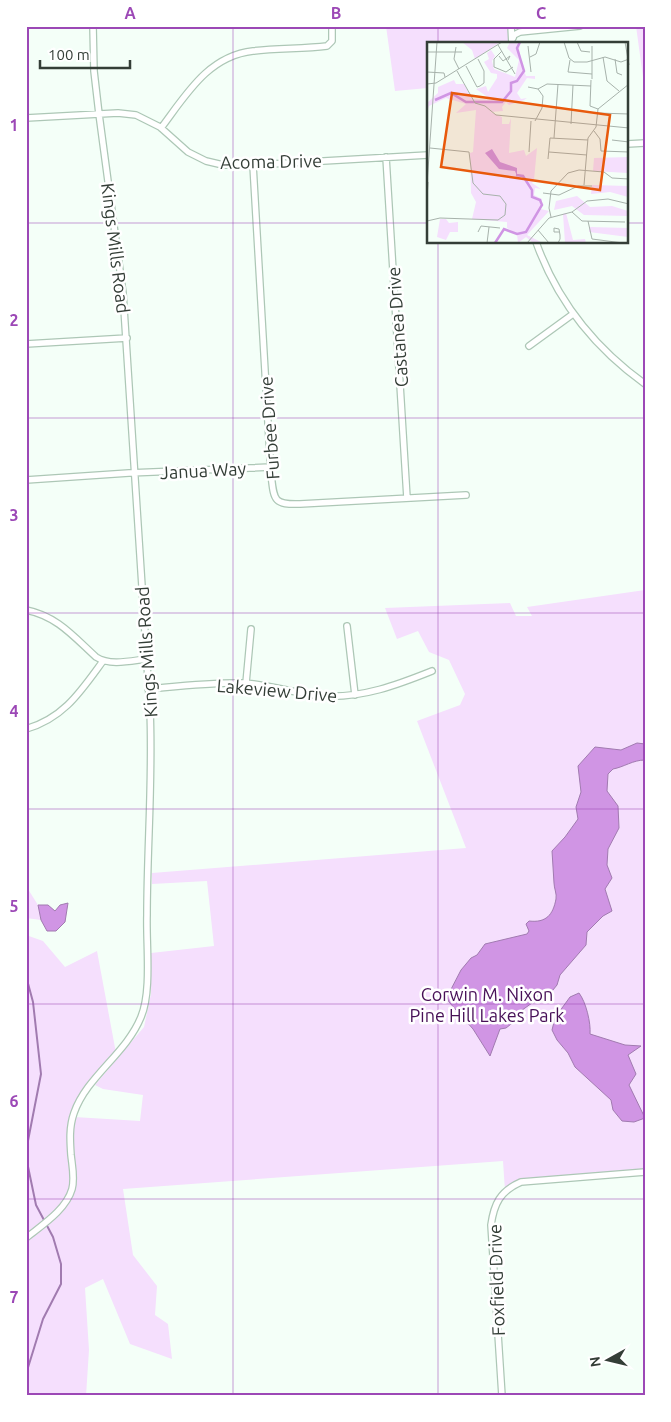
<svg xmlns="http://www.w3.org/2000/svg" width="671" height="1422" viewBox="0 0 671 1422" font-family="Ubuntu,sans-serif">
<rect width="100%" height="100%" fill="#f4fff8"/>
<path fill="#f5dffd" d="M 386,26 L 511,26 L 512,44 L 428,44 L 428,88 L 395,91 Z
M 636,26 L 645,26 L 645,77 L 643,77 Z
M 645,590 L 645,1172 L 533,1180 L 505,1191 L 503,1161 L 123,1189 L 133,1255 L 157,1286 L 155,1315 L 168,1324 L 172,1359 L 130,1344 L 103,1279 L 85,1288 L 89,1350 L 86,1396 L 26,1396 L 26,1238 L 31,1234 L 26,1224 L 26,935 L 43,941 L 65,967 L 97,951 L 116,1053 L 92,1083 L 74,1117 L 140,1121 L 143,1095 L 103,1089 L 95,1085 L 144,1027 L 151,994 L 151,953 L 214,946 L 207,881 L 152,884 L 152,873 L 466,848 L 417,721 L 460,705 L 465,694 L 449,660 L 429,652 L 418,631 L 397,639 L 385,608 L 510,603 L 516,616 L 532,616 L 527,607 Z
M 26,886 L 38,905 L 41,920 L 26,918 Z"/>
<path fill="#d095e4" stroke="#a17bb0" d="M 637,743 L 645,744 L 645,760 C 633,760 624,767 613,769 L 608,774 L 607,791 L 618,806 L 619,828 L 608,849 L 607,865 L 612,878 L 605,889 L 612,911 L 603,916 L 587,932 L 586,945 L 560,975 L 557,985 L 544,1001 L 532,1003 L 518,1013 L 515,1021 L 506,1028 L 500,1029 L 490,1056 L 473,1029 L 449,1002 L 447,997 L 461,970 L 471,958 L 477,955 L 485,944 L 527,934 L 529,931 L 526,924 L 529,921 C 546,923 553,915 556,899 C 557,894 554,888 554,883 C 553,872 553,862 552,851 L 565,837 L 578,819 L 576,807 L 581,792 L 578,766 L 595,747 L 621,750 Z
M 68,903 L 65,922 L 56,931 L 47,931 L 41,920 L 38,905 L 48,905 L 55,911 L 60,905 Z
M 579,993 C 586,1002 591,1023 590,1034 L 625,1045 L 641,1046 L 628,1055 L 636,1074 L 629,1085 L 645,1118 L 634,1122 L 622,1121 L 613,1110 L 611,1100 L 575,1067 L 568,1053 L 557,1040 L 552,1030 L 555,1018 L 562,1008 L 570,997 Z"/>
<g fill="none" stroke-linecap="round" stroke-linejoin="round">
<path stroke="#a17bb0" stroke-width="2" d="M 26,976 L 33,1002 L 41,1074 L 26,1151
M 26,1157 L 36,1205 L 53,1237 L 61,1264 L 61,1284 L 43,1319 L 26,1374"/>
<defs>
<path id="minor" d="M 511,26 L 512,44
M 513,38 L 514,35 L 520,32 L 580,26
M 26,118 L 118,113 L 136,115 L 160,127 L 188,152 L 206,161 L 223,165 L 253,165 L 428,155
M 161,128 C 186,95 208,56 253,51 C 278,48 303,49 327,46 L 332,41 L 332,26
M 627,144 L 645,143
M 386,157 L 407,498
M 253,165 L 271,474 C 274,500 273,505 300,504 L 466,495
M 536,242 C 557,301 595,348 645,384
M 26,344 L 127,338
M 529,346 L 573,314
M 26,480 L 129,473 L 271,467
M 26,610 C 57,616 74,637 96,657 C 110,666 130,661 146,659
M 347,626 L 355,695
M 246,683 L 251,629
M 148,689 C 180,686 212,682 244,683 C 271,685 297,694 324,696 C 363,698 397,685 432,671
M 26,729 C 64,718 81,691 103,661
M 26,1238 C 42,1225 66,1210 72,1189 C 75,1178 72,1165 71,1155 C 70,1141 69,1127 74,1113 C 87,1076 126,1054 141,1017 C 152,991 146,944 147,915 C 147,847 153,779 150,710 L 123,293 L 99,114 L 94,71 L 93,26
M 502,1396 L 491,1225 C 494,1204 500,1191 521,1182 L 645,1172"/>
</defs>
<use href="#minor" stroke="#adc7b6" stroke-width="8"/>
<use href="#minor" stroke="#fff" stroke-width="5.5"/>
</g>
<path fill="none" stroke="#9c48b6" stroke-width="1" stroke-opacity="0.55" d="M 233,26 L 233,1396M 438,26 L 438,44M 26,223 L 428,223M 627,223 L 645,223M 438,242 L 438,1396M 26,418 L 645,418M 26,613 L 645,613M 26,809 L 645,809M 26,1004 L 645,1004M 26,1199 L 645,1199"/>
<g text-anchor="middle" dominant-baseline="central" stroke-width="5" stroke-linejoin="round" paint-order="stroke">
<g font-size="18" fill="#343e37" stroke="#fff">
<text transform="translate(271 161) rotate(-1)">Acoma Drive</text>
<text transform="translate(116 248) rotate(83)">Kings Mills Road</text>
<text transform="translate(397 327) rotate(-94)">Castanea Drive</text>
<text transform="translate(269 428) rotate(-94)">Furbee Drive</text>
<text transform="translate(203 470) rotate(-3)">Janua Way</text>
<text transform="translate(146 652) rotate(-94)">Kings Mills Road</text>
<text transform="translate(277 690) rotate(5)">Lakeview Drive</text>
<text transform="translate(496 1280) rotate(-92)">Foxfield Drive</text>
</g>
<g font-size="18" fill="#471057" stroke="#fff">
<text x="487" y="994">Corwin M. Nixon<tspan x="487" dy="21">Pine Hill Lakes Park</tspan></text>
</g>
</g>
<g transform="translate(427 42)">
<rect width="201" height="201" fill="#f4fff8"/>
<path d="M 35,0 L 73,0 L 48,17 L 45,8 ZM 83,0 L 94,0 L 92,7 L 95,23 L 99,34 L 108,34 L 108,37 L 100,36 L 90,51 L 94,57 L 100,56 L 97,58 L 82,63 L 79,60 L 75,65 L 76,69 L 64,70 L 75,75 L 75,82 L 82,82 L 84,76 L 82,111 L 97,108 L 99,114 L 110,106 L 107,138 L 105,141 L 114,147 L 108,146 L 107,153 L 115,157 L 114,167 L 122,169 L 100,193 L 116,201 L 106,201 L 99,195 L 91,201 L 90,192 L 80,186 L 80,180 L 45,177 L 49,160 L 44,151 L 43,111 L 46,110 L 49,68 L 29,71 L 39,62 L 19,56 L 2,64 L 0,70 L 0,61 L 11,51 L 11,45 L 27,38 L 29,42 L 37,42 L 45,57 L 65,58 L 49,47 L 59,44 L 61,50 L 70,36 L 70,32 L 64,31 L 57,20 L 62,17 L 60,11 L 64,8 L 68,14 L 65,19 L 67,27 L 88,35 L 92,18 L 80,6 ZM 201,115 L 201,131 L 166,129 L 167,116 ZM 165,143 L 201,144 L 201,155 L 183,150 L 164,152 ZM 150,154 L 163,165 L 185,164 L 201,169 L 201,174 L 157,173 L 145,164 L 127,168 L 129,159 ZM 139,171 L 146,198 L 158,197 L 159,201 L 138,201 L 136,172 ZM 13,177 L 19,177 L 22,181 L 31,180 L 31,190 L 23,190 L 19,198 L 10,195 ZM 162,185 L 201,186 L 201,195 L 162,190 Z" fill="#f5dffd"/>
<path d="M 65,107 L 73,120 L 90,126 L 90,134 L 88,129 L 72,127 L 58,111 Z" fill="#d095e4"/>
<path fill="none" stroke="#d095e4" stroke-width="2.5" d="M 8,58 L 24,51 L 39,60 L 75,60 L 84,49 L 84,41 L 90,39 L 97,29 L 90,6 L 93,0M 68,201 L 77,187 L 90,192 L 99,190 L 115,163 L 113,158 L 105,155 L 105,148 L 96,134 L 89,133"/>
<path fill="none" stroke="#a7b2ab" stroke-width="1" d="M 137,0 L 142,16 L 147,20 L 160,20 L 178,15 L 194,20 L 202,17M 150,0 L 154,9 L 163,10M 198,0 L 202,23M 71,3 L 88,32M 101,4 L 104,30M 29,5 L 27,17 L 32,27M 75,9 L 67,17 L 67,25 L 79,30 L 86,25M 0,10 L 35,10M 72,14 L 76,19 L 83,14 L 81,18M 103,15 L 109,12 L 113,0M 176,15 L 180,39 L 192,49M 188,17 L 190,31 L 195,33M 143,18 L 141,30 L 165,32M 39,24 L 50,45 L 53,44 L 57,41 L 57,29 L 51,17M 30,29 L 48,61 L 58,64 L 69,73 L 202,86M 0,30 L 17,31 L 18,35M 165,37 L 165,4M 164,38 L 163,64 L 171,67M 0,42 L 9,41 L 75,0M 101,45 L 111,47 L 116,54 L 115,66 L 108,79M 111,47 L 120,42 L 164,44M 170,71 L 202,72M 144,82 L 146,43M 167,89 L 173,97 L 174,109 L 202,110M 127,96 L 131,42M 185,98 L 202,100M 102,110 L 104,79M 122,110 L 160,113M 121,117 L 123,96 L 161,98M 0,142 L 10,0M 157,143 L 161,96 L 169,85 L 171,67 L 202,42M 116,151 L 132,153 L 151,144 L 165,144M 0,157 L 1,140M 145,170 L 155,179 L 198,180M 124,175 L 122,166 L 124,149 L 141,131 L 152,128 L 177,130 L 185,136 L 202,137M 0,179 L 13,176 L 71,178 L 78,173 L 79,162 L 73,154 L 56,152 L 46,141 L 42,110 L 3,106M 161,179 L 165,197 L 196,201M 111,188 L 122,201M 51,190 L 54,184 L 73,186M 60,201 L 62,185M 100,201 L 122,176 L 145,170 L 160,159 L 181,157 L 202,162M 131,201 L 133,197 L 133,193 L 132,187 L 127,186 L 127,190 L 132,190"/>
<path fill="#e8590c" fill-opacity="0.15" stroke="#e8590c" stroke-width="2.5" d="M 25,51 L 183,73 L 173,148 L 14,125 Z"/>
<rect width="201" height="201" fill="none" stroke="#343e37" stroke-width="2.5"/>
</g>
<rect width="671" height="1422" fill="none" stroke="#ffffff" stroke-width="55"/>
<g transform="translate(608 1360) rotate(262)" stroke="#ffffff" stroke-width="4" paint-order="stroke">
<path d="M0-4L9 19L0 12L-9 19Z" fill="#343e37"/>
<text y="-8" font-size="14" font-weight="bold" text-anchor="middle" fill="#343e37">N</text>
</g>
<path d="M40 60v8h90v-8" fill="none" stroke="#343e37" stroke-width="2.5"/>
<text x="48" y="60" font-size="15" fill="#343e37" stroke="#ffffff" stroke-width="4" paint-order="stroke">100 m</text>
<rect x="28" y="28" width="616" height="1366" fill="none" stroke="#9c48b6" stroke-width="2"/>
<g font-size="16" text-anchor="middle" font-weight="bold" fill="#9c48b6">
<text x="130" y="19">A</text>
<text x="336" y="19">B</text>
<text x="541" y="19">C</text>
<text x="14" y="131">1</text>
<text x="14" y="326">2</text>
<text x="14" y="521">3</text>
<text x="14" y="717">4</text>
<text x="14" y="912">5</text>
<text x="14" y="1107">6</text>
<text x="14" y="1303">7</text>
</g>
</svg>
